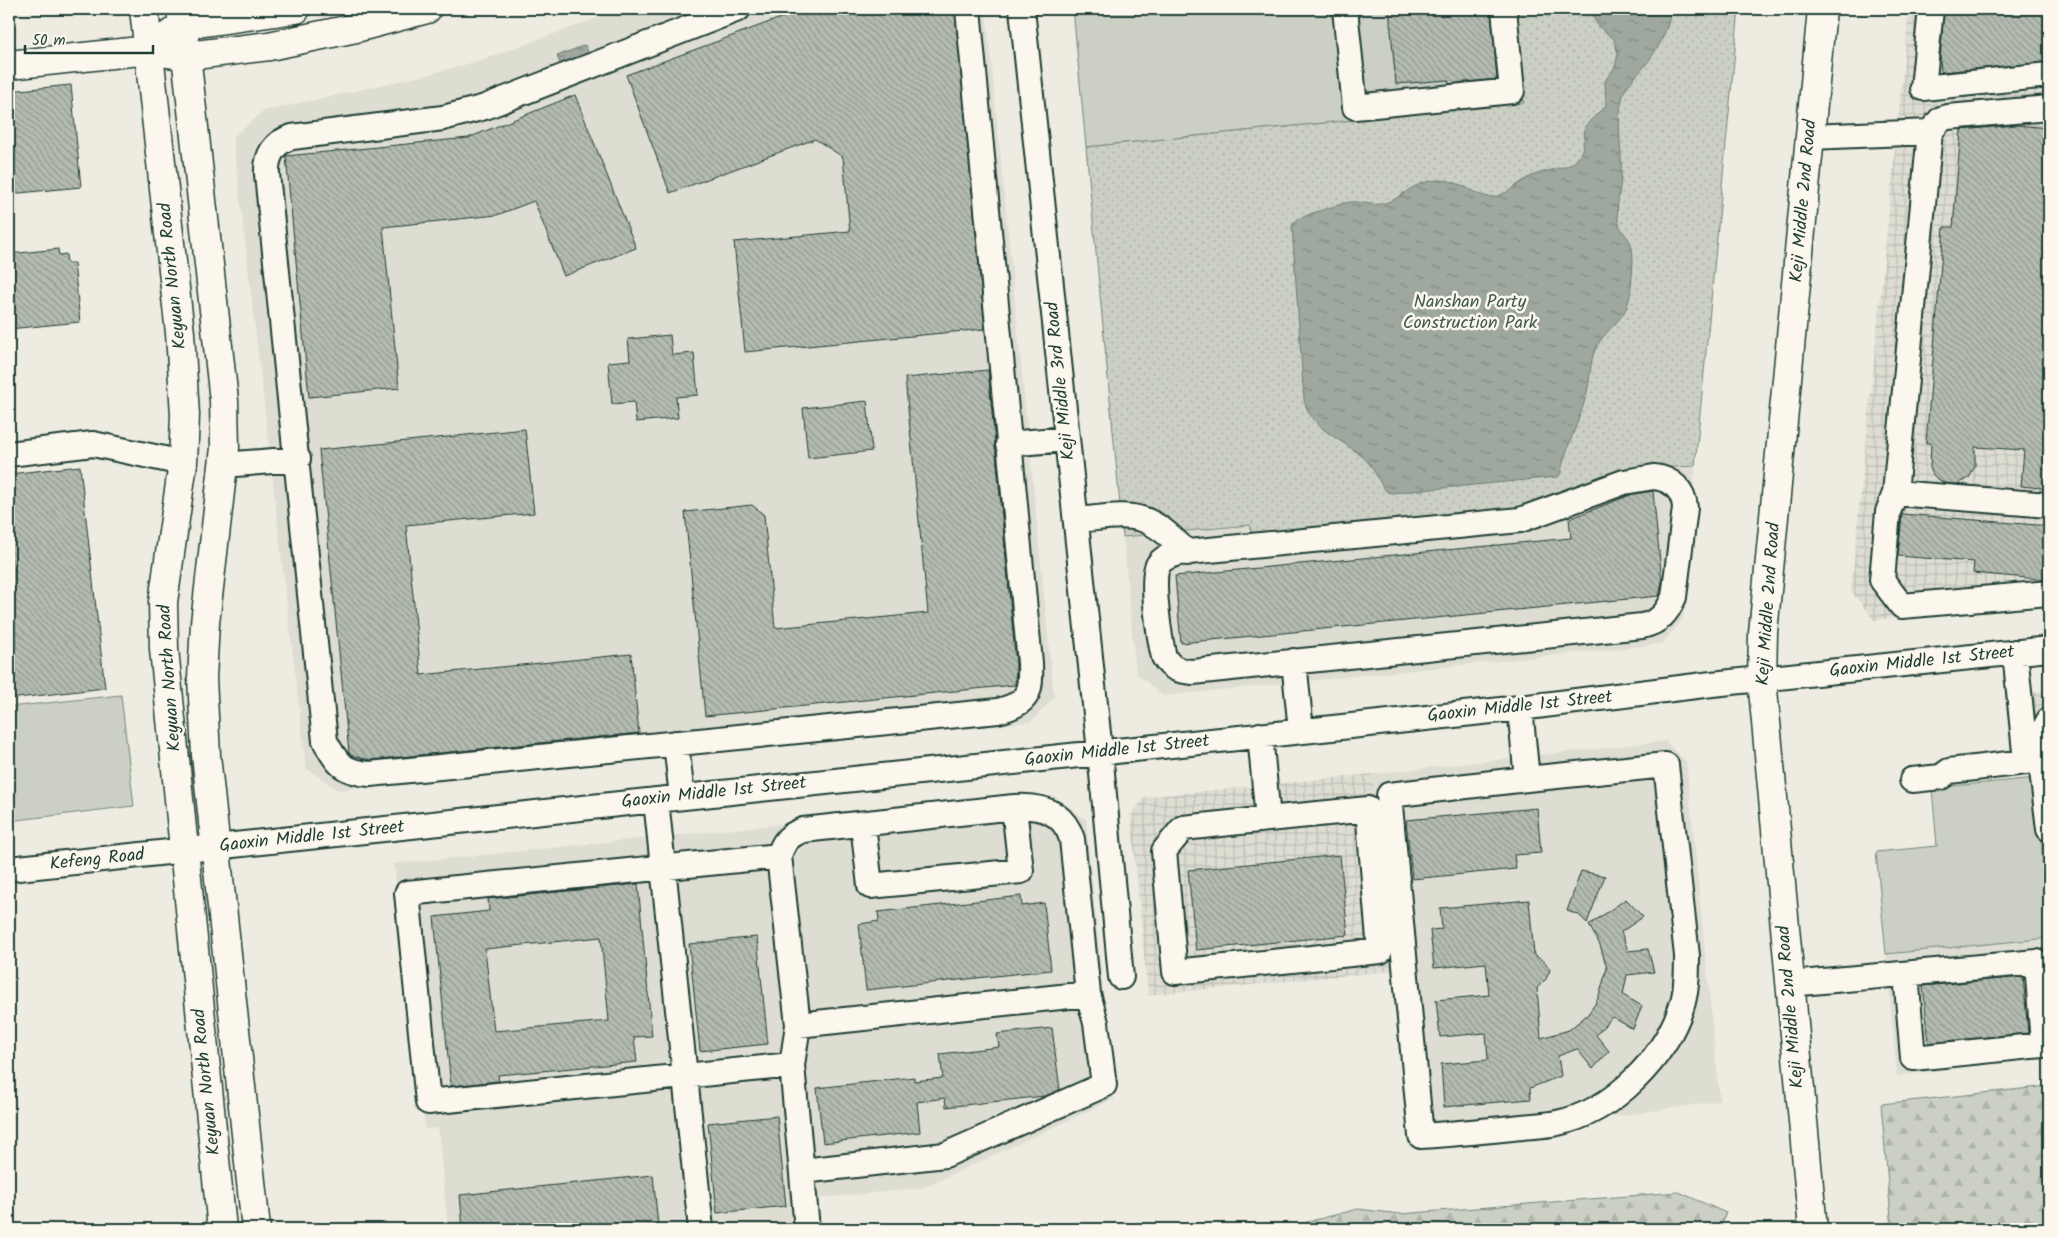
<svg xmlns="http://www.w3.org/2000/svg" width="2058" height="1238" viewBox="0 0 2058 1238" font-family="Kalam,sans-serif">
<defs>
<pattern id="industrial-grid" width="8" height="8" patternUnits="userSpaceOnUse" patternTransform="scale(1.25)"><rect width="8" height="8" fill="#ddddd2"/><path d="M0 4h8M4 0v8" fill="none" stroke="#bdbfb5"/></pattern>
<pattern id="forest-firs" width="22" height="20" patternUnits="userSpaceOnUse" patternTransform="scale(1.25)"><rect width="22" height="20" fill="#cbcfc4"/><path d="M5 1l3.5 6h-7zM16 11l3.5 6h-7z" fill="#aeb3a9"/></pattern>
<pattern id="park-dots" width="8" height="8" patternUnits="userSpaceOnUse" patternTransform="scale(1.25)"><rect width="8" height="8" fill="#cbcfc4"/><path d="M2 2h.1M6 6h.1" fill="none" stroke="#aeb3a9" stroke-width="1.8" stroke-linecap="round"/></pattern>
<pattern id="water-ripples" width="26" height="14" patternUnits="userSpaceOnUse" patternTransform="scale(1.25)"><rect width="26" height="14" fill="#9fa89f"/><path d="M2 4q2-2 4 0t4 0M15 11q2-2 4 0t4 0" fill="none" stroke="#818a82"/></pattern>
<pattern id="building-back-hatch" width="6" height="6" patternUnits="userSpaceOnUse" patternTransform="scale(1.25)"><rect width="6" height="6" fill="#b4bbb0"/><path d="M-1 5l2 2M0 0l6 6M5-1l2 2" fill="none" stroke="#929990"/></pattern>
</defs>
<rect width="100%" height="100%" fill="#eeece1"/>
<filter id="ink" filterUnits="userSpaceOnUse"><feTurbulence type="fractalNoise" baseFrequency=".02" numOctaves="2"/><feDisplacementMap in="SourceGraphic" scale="10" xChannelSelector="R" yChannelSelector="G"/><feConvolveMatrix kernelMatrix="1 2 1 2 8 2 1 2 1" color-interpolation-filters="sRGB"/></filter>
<g filter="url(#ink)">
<path fill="#ddddd2" d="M 622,9 L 986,9 L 1054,697 L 1031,722 L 338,790 L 306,768 L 233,137 L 264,111 L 422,76 L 482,60 Z
M 1695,466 L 1683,619 L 1662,644 L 1163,696 L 1136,673 L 1123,537 L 1251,525 L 1252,536 L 1656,468 Z
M 1665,741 L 1686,761 L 1720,1101 L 1408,1147 L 1372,774 Z
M 1055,796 L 1086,820 L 1114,1099 L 923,1188 L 812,1199 L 814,1229 L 448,1229 L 438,1128 L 425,1129 L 394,864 Z
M 2049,938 L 2049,1056 L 1897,1076 L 1886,954 Z"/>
<path fill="url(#industrial-grid)" d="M 1909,9 L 2049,9 L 2049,604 L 1874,620 L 1851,591 Z
M 2049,691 L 2049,923 L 2028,693 Z
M 1372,774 L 1391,971 L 1148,995 L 1131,816 L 1145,797 Z"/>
<path fill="#cbcfc4" stroke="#75867c" d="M 1073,9 L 1515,9 L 1524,103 L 1086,147 Z
M 121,695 L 134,806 L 9,821 L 9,707 Z
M 2036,778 L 2049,938 L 1886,954 L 1876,852 L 1937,846 L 1932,788 Z"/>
<path fill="url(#forest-firs)" stroke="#75867c" d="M 2049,1086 L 2049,1229 L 1892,1229 L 1881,1104 Z
M 1679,1192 L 1726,1213 L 1719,1229 L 1280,1229 L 1358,1209 L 1400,1214 Z"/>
<path fill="url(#park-dots)" stroke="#75867c" d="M 1515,9 L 1739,9 L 1695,466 L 1656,468 L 1545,506 L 1252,537 L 1250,525 L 1123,537 L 1086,147 L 1524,103 Z"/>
<path fill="url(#water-ripples)" stroke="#6c7d74" d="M 1589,9 L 1670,9 L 1671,11 C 1667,34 1657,51 1643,68 C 1636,76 1626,85 1623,95 C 1615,124 1623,149 1621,178 C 1620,192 1616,205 1618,219 C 1619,229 1626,234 1630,242 C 1636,253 1631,283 1630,295 C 1625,323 1606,327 1596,348 C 1589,362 1591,378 1587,392 C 1580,421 1566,446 1560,475 L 1557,477 L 1391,493 L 1387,492 C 1378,482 1375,469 1366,460 C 1345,439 1310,431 1304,399 L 1292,226 C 1294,223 1294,222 1297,220 C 1302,216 1345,202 1351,202 C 1362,201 1373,207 1385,203 C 1406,197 1411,181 1440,180 C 1463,180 1475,198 1493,197 C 1505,196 1516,185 1526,179 C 1560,161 1584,179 1585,126 L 1606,105 L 1605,81 L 1615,67 L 1618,54 L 1614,39 L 1598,26 Z
M 585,45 L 589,54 L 561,66 L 557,56 Z"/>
<path fill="url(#building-back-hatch)" stroke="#1f3d34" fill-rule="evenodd" d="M 805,9 L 955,9 L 985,329 L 745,352 L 734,242 L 850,231 L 843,157 L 815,139 L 670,193 L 626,75 Z
M 1389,9 L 1491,9 L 1497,79 L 1449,84 L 1448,80 L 1396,84 Z
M 1944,9 L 2049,9 L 2049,62 L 1941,72 L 1940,60 Z
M 71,85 L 81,187 L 9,194 L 9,91 Z
M 575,95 L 636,248 L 564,276 L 534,201 L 497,215 L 383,227 L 399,388 L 309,397 L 286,156 L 468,138 Z
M 2016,125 L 2049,128 L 2049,489 L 2021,486 L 2024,450 L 1975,447 L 1975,466 L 1969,478 L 1958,484 L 1943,483 L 1933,475 L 1930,468 L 1931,443 L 1926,443 L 1944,227 L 1953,227 L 1961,130 Z
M 58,249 L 59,255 L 66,254 L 67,263 L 74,263 L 80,322 L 9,329 L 9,254 Z
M 670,335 L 672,355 L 694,353 L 698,395 L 676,397 L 678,418 L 636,422 L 634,402 L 612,404 L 608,362 L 630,360 L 628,339 Z
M 988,370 L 1016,664 L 1015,685 L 705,716 L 685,512 L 752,505 L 764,515 L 775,628 L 928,613 L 905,378 Z
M 867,401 L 872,451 L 808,458 L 803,408 Z
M 525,429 L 534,513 L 406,525 L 421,675 L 631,654 L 639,733 L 370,760 L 353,756 L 349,753 L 319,450 Z
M 80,466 L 105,688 L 9,699 L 9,474 Z
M 1653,491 L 1662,582 L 1659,596 L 1181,643 L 1175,576 L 1571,538 L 1569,519 L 1633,494 Z
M 1902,514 L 2049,526 L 2049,580 L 1973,573 L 1974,562 L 1898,556 Z
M 1537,808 L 1541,853 L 1514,855 L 1516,869 L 1412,879 L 1406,820 Z
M 1340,855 L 1348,935 L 1196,950 L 1188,870 Z
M 1581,871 L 1605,876 L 1587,923 L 1579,915 L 1567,911 Z
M 638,884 L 652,1036 L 634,1037 L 637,1062 L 498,1075 L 499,1081 L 451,1086 L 434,917 L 489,911 L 488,899 ZM 601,937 L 609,1021 L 494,1031 L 485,949 Z
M 1021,896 L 1022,906 L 1044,903 L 1051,970 L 866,990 L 859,924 L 879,921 L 878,912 Z
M 1626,899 L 1643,917 L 1621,932 L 1628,951 L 1648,949 L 1654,972 L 1627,975 L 1623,995 L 1642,1006 L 1633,1029 L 1612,1017 L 1596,1035 L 1609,1051 L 1593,1069 L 1577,1049 L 1558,1056 L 1561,1076 L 1530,1088 L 1531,1099 L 1444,1107 L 1441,1064 L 1488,1060 L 1486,1033 L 1440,1037 L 1436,1000 L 1489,995 L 1486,963 L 1434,968 L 1430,930 L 1442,929 L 1440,908 L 1529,900 L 1534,955 L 1545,962 L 1550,970 L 1546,979 L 1537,988 L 1541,1038 L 1569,1030 L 1588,1014 L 1595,1004 L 1600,993 L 1607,968 L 1600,945 L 1589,925 Z
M 757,937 L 768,1044 L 700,1051 L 689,944 Z
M 2023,977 L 2028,1033 L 1929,1043 L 1923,986 Z
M 1052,1028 L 1060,1090 L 1045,1096 L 946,1107 L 945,1098 L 917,1102 L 920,1132 L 823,1143 L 817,1088 L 914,1077 L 914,1081 L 943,1078 L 940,1054 L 999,1047 L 997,1034 Z
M 777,1116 L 786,1206 L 717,1213 L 708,1123 Z
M 653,1175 L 658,1225 L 618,1229 L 463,1229 L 460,1195 Z"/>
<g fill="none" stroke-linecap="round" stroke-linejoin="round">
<defs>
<path id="minor" d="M 738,9 L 485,107 L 443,118 L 292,137 C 274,142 266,156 267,174 L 325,741 C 337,764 343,772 370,774 L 998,711 C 1029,703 1031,693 1030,663 L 968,9
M 1022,9 L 1100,752 L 1121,977
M 1345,9 L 1355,107 L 1512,91 L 1504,9
M 1931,9 L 1923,88 L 2049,75
M 2049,108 L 1948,117 L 1941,119 L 1930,132 L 1895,493 L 1888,512 L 1882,580 L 1902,606 L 2049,593
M 1810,137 L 1930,132
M 1008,444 L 1067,439
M 9,454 L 93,444 L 183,463
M 223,465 L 298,459
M 1654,477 C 1672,479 1684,490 1685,508 L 1674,597 C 1667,613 1660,622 1642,626 L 1193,672 C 1179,671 1171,669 1164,657 C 1160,641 1150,577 1158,565 C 1163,557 1170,556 1178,553 L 1520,520 L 1624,482 Z
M 1895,493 L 2049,505
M 1076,520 C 1132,515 1145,508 1187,553
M 1294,661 L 1301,731
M 1520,708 L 1527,779 L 1389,795 L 1421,1136 C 1452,1134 1482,1131 1512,1128 C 1527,1126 1543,1126 1557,1123 C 1614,1112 1667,1056 1683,1002 C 1687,987 1687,972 1687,956 L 1666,765 L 1527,779
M 2049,720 L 2041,735 L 2039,746 L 2049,829
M 1260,735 L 1268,819 L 1183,828 L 1164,851 L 1175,972 L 1380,951 L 1368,809 L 1268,819
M 676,743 L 682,797
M 1912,780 L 1941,777 L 1949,771 L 2026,762 L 2015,652
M 656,800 L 701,1229
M 863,824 L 870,886 L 1021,871 L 1014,807
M 779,856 L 407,893 L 428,1102 L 792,1065
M 9,869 L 1520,708 L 1712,684 L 2049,649
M 1789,984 L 2037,962 L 2043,1045 L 1913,1058 L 1906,974
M 798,1025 L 1088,994
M 802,1171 L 945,1155 L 1104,1085 L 1096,1023 L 1088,994 L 1072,839 C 1063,811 1041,805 1014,807 L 803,830 C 789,835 783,842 779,856 L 798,1025 L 792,1065 L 807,1229"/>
<path id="major" d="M 144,9 L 180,333 L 185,415 L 183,463 L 163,602 L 164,649 L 222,1229
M 181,9 L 224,401 L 225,448 L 205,623 L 202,678 L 206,755 L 256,1229
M 168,36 L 183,25 L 296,9
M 9,65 L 149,50 L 187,56 L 269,46 L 356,28 L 427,9
M 1813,1229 L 1762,679 L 1763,633 L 1822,9"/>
</defs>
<use href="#minor" stroke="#1f3d34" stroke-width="28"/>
<use href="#major" stroke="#1f3d34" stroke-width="31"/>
<use href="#minor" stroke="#fbf7ec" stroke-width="24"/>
<use href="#major" stroke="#fbf7ec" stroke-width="28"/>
</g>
</g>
<g text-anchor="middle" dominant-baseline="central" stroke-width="5" stroke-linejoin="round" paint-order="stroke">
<g font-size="18" fill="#1f3d34" stroke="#fbf7ec">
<text transform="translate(1804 201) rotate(-85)">Keji Middle 2nd Road</text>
<text transform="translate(173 276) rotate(-96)">Keyuan North Road</text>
<text transform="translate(1061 381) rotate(-96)">Keji Middle 3rd Road</text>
<text transform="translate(1769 604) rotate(-86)">Keji Middle 2nd Road</text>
<text transform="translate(1922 662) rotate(-6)">Gaoxin Middle 1st Street</text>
<text transform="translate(170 678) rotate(-94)">Keyuan North Road</text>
<text transform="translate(1520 707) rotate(-6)">Gaoxin Middle 1st Street</text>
<text transform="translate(1117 751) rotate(-6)">Gaoxin Middle 1st Street</text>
<text transform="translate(714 793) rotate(-6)">Gaoxin Middle 1st Street</text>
<text transform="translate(312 837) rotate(-6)">Gaoxin Middle 1st Street</text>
<text transform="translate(97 860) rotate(-6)">Kefeng Road</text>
<text transform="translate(1791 1007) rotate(-95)">Keji Middle 2nd Road</text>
<text transform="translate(207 1082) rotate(-96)">Keyuan North Road</text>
</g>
<g font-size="18" fill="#415a51" stroke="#fbf7ec">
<text x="1470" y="302">Nanshan Party<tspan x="1470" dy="21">Construction Park</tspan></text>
</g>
</g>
<rect width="2058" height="1238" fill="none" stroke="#fbf7ec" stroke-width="30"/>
<rect x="15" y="15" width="2028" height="1208" fill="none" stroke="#1f3d34" stroke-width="2" filter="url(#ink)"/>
<path d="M25 45v8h128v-8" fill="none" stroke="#1f3d34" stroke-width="2.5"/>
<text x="32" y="45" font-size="15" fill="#1f3d34" stroke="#fbf7ec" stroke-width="4" paint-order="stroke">50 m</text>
</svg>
